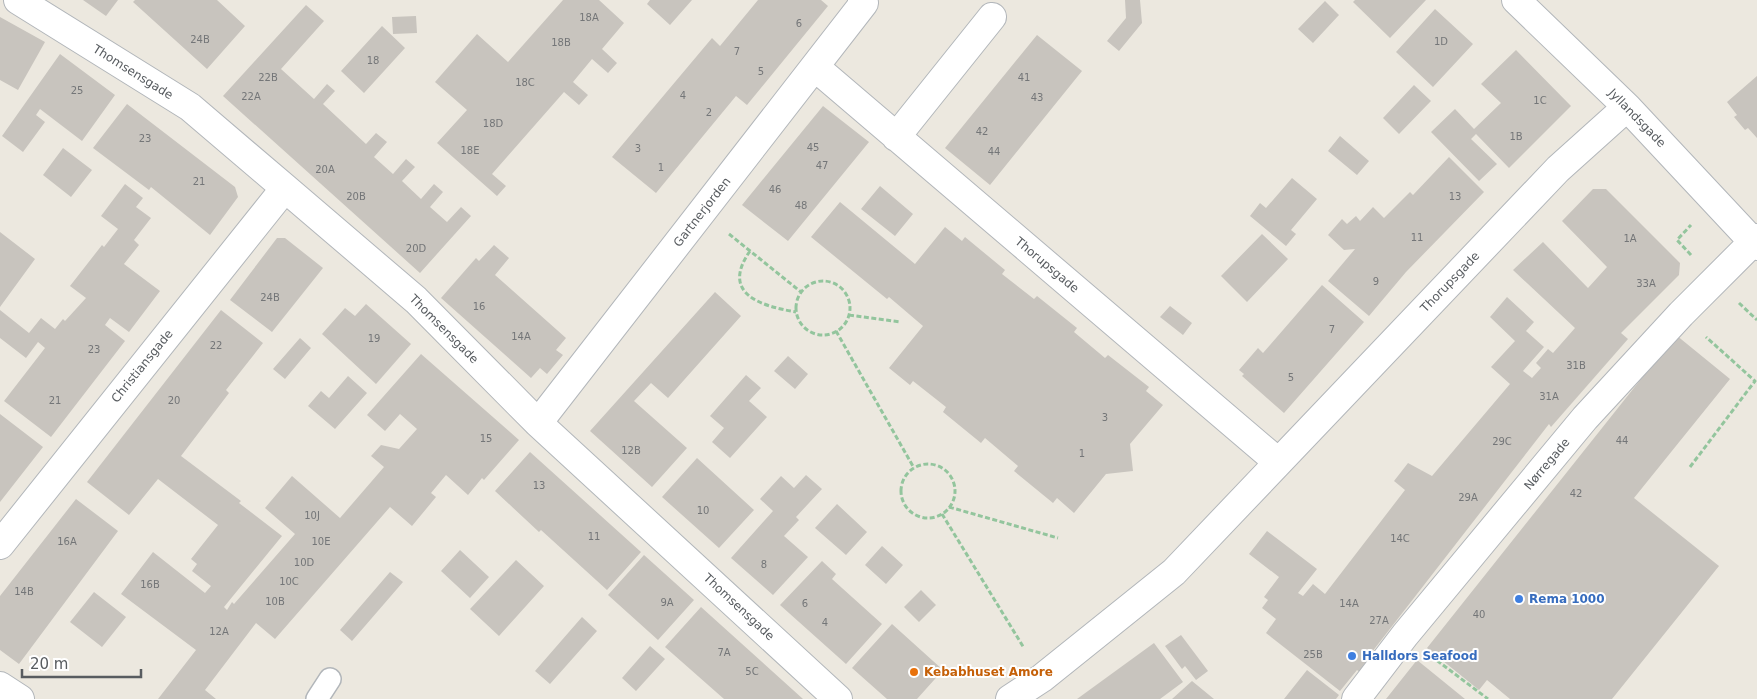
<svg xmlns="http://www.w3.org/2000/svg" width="1757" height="699" viewBox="0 0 1757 699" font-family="'DejaVu Sans',sans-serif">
<rect width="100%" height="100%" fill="#ece8df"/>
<path fill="#c8c4be" d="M 83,0 L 118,0 L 106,16 Z
M 135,0 L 217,0 L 245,26 L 207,69 L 133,2 Z
M 563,0 L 599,0 L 624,23 L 602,49 L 617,63 L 608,73 L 592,59 L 573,82 L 588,95 L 579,105 L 564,92 L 492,174 L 506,186 L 497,196 L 437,143 L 467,110 L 435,82 L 477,34 L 508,62 Z
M 650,0 L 692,0 L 670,25 L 647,4 Z
M 758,0 L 821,0 L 828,6 L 747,105 L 736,96 L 656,193 L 612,157 L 712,38 L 720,46 Z
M 1125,0 L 1140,0 L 1142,23 L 1119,51 L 1107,41 L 1126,18 Z
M 1355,0 L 1426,0 L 1390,38 L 1353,2 Z
M 1325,1 L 1339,15 L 1313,43 L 1298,29 Z
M 306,5 L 324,21 L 281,69 L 314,99 L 327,84 L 335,91 L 323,104 L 366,144 L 376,133 L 387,142 L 374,157 L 393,174 L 406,159 L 415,167 L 402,181 L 421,199 L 434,184 L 443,192 L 430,207 L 447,222 L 461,207 L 471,216 L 420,273 L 223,96 Z
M 1435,9 L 1473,44 L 1433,87 L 1396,52 Z
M 416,16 L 417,33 L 393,34 L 392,17 Z
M 0,17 L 45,42 L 18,90 L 0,80 Z
M 382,26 L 405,48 L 364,93 L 341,71 Z
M 1037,35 L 1082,71 L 990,185 L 945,148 Z
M 1516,50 L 1571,106 L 1509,168 L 1476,134 L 1471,139 L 1497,164 L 1479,181 L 1431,132 L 1455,109 L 1474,129 L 1501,103 L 1481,84 Z
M 60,54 L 115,95 L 82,141 L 40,109 L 36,115 L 45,122 L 23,152 L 2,136 Z
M 1757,76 L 1757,138 L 1748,128 L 1745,130 L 1734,117 L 1737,115 L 1727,102 Z
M 1414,85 L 1431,101 L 1399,134 L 1383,118 Z
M 127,104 L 235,187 L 238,197 L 210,235 L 151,187 L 149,190 L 93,148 Z
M 823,106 L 869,142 L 788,241 L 742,205 Z
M 1340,136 L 1369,161 L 1357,175 L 1328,151 Z
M 63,148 L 92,170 L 71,197 L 43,175 Z
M 1449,157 L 1484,192 L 1406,272 L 1369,316 L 1328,281 L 1355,249 L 1344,250 L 1328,235 L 1342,219 L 1347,224 L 1356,216 L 1360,221 L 1373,207 L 1384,218 L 1410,192 L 1413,195 Z
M 1292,178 L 1317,199 L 1291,230 L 1296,234 L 1286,246 L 1250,216 L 1260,203 L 1266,208 Z
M 125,184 L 143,198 L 136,207 L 151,218 L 134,240 L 139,245 L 124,264 L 160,291 L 129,332 L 110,318 L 105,325 L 125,341 L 51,437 L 4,401 L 45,348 L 38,342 L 26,358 L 0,338 L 0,310 L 29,333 L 41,318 L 55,329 L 63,319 L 65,321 L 86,298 L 70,286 L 102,245 L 104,247 L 118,229 L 101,216 Z
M 880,186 L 913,214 L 895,236 L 861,209 Z
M 1593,189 L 1606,189 L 1680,263 L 1679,275 L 1621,333 L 1628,339 L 1551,427 L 1549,424 L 1372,652 L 1370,652 L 1380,660 L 1367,678 L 1357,670 L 1340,691 L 1266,633 L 1276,619 L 1262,608 L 1268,600 L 1264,597 L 1279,577 L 1249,554 L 1267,531 L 1317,569 L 1298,593 L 1303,596 L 1313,584 L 1325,594 L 1405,490 L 1394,481 L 1408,463 L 1432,476 L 1510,384 L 1491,367 L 1515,341 L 1490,317 L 1507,297 L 1534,322 L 1526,331 L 1544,347 L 1523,371 L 1532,378 L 1541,368 L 1536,363 L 1548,349 L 1553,353 L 1575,328 L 1513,270 L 1543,242 L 1588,288 L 1607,267 L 1562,221 Z
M 840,202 L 915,264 L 945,227 L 962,241 L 965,237 L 1005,270 L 1002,274 L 1034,299 L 1037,296 L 1077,328 L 1074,332 L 1105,358 L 1108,355 L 1149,387 L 1146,391 L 1163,405 L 1130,444 L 1133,471 L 1106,474 L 1074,513 L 1057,498 L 1053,503 L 1014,471 L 1018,466 L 985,438 L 981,443 L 943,412 L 946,407 L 913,381 L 910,385 L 889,368 L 923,326 L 889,297 L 887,299 L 811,237 Z
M 0,232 L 35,259 L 0,307 Z
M 1262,234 L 1288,259 L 1247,302 L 1221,276 Z
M 277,238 L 285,238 L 323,268 L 272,332 L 230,300 Z
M 494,245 L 509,258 L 495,275 L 566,338 L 556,350 L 563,355 L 547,374 L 540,368 L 531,378 L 441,298 L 476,258 L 479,261 Z
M 1322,285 L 1364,322 L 1284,413 L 1242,376 L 1244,374 L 1239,370 L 1258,348 L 1263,353 Z
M 715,292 L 741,316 L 668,398 L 651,383 L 634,401 L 687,448 L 652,487 L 590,431 Z
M 366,304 L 411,344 L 376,384 L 322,334 L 345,308 L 355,316 Z
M 1170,306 L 1192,323 L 1183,335 L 1160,317 Z
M 221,310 L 263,343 L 226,390 L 229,393 L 181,456 L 241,501 L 239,503 L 282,536 L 224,607 L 227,610 L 232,602 L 234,604 L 295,534 L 265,508 L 292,476 L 340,518 L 384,467 L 371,456 L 381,445 L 399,449 L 417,429 L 400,414 L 385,431 L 367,415 L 421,354 L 519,440 L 484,480 L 482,478 L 468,495 L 446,475 L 431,493 L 436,497 L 412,526 L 390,507 L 275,639 L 256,623 L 205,690 L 216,699 L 158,699 L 196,650 L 121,594 L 153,552 L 205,593 L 211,586 L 192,571 L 197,564 L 191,559 L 218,525 L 158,479 L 129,515 L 87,482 Z
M 1676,335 L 1730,379 L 1634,498 L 1719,566 L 1612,699 L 1510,699 L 1487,680 L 1479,690 L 1427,648 Z
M 300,338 L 311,348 L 285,379 L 273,369 Z
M 788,356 L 808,374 L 795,389 L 774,371 Z
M 746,375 L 761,388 L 749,401 L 767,417 L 730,458 L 712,442 L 724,428 L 710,416 Z
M 348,376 L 367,393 L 335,429 L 308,406 L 321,391 L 329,398 Z
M 0,414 L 43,447 L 0,502 Z
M 530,452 L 641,552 L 607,590 L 541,530 L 539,532 L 495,491 Z
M 697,458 L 754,510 L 719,548 L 662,497 Z
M 806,475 L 822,489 L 796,517 L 799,520 L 784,536 L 808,557 L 773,595 L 731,558 L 773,511 L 760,499 L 781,476 L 794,488 Z
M 76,499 L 118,531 L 19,664 L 0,650 L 0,596 Z
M 837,504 L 867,532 L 846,555 L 815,528 Z
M 882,546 L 903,565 L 886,584 L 865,565 Z
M 460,550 L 489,577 L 470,598 L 441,571 Z
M 644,555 L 694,600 L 658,640 L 608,595 Z
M 516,560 L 544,586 L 499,636 L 470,609 Z
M 822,561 L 836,574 L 832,579 L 882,624 L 846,664 L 780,605 Z
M 390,572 L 403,582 L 352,641 L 340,630 Z
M 921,590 L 936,605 L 919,622 L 904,607 Z
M 94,592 L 126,617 L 102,647 L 70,622 Z
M 701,607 L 803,699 L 724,699 L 665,647 Z
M 582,617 L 597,631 L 550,684 L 535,671 Z
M 892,624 L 943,670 L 917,699 L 887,699 L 852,668 Z
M 1181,635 L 1208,671 L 1196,680 L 1185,666 L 1182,669 L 1165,646 Z
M 1154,643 L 1183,682 L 1160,699 L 1077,699 Z
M 650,646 L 665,659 L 636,691 L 622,678 Z
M 1417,660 L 1465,699 L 1386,699 Z
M 1307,670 L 1339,695 L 1336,699 L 1284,699 Z
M 1192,681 L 1214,699 L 1172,699 Z"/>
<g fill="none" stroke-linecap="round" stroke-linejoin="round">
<defs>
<path id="lane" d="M 317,699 L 330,679"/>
<path id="street" d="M 18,0 L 190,107 L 285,188 L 416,300 L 538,423 L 838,699
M 1516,0 L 1627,107 L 1757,246
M 815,67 L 1278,462
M 896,137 L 992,17
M 538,423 L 864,3 L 862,0
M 0,545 L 285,188
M 0,686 L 20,699
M 1010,699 L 1042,678 L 1174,572 L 1558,169 L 1627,107
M 1356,699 L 1405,635 L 1585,418 L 1681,314 L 1757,238"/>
</defs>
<use href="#lane" stroke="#b2b6ba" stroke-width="24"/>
<use href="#street" stroke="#b2b6ba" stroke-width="30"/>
<path stroke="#93c59d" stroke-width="3" stroke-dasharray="5 2.5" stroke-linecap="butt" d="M 729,234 L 801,292
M 750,251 C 720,294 761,306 796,312
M 1691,255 L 1677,240 L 1691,225
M796 308a27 27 0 1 1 54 0a27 27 0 1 1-54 0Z
M 1739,303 L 1757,320
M 849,315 L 901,322
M 836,331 L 914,468
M901 491a27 27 0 1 1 54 0a27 27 0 1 1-54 0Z
M 1690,467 L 1755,381 L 1706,337
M 949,507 L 1058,538
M 942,514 L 1024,648
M 1431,656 L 1488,699"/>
<use href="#lane" stroke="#fff" stroke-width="21"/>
<use href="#street" stroke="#fff" stroke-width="28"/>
</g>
<g fill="#3f7fe0" stroke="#fff" stroke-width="2">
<circle cx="1519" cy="599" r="5"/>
<circle cx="1352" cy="656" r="5"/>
</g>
<circle fill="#e8710a" stroke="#fff" stroke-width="2" cx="914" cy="672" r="5"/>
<g text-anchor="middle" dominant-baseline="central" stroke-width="4" stroke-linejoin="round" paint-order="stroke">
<g font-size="10" fill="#747678">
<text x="589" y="17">18A</text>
<text x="799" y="23">6</text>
<text x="200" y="39">24B</text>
<text x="1441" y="41">1D</text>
<text x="561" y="42">18B</text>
<text x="737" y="51">7</text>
<text x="373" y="60">18</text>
<text x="761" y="71">5</text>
<text x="268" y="77">22B</text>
<text x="1024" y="77">41</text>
<text x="525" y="82">18C</text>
<text x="77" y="90">25</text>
<text x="683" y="95">4</text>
<text x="251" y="96">22A</text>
<text x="1037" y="97">43</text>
<text x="1540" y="100">1C</text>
<text x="709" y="112">2</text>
<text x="493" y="123">18D</text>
<text x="982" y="131">42</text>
<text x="1516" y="136">1B</text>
<text x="145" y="138">23</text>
<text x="813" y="147">45</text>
<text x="638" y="148">3</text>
<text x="470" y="150">18E</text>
<text x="994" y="151">44</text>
<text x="822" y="165">47</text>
<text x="661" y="167">1</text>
<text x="325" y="169">20A</text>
<text x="199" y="181">21</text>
<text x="775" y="189">46</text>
<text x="356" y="196">20B</text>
<text x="1455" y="196">13</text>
<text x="801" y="205">48</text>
<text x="1417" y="237">11</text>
<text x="1630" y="238">1A</text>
<text x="416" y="248">20D</text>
<text x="1376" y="281">9</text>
<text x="1646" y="283">33A</text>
<text x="270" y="297">24B</text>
<text x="479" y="306">16</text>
<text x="1332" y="329">7</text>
<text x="521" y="336">14A</text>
<text x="374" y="338">19</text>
<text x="216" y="345">22</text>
<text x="94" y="349">23</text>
<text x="1576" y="365">31B</text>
<text x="1291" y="377">5</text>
<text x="1549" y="396">31A</text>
<text x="55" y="400">21</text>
<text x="174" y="400">20</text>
<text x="1105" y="417">3</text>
<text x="486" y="438">15</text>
<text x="1622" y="440">44</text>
<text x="1502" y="441">29C</text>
<text x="631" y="450">12B</text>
<text x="1082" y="453">1</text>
<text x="539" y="485">13</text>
<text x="1576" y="493">42</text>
<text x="1468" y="497">29A</text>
<text x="703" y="510">10</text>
<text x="312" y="515">10J</text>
<text x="594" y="536">11</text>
<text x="1400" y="538">14C</text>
<text x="67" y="541">16A</text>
<text x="321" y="541">10E</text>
<text x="304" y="562">10D</text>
<text x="764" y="564">8</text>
<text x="289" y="581">10C</text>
<text x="150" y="584">16B</text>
<text x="24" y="591">14B</text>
<text x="275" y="601">10B</text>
<text x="667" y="602">9A</text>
<text x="805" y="603">6</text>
<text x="1349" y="603">14A</text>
<text x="1479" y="614">40</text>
<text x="1379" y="620">27A</text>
<text x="825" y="622">4</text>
<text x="219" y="631">12A</text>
<text x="724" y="652">7A</text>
<text x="1313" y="654">25B</text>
<text x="752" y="671">5C</text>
</g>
<g font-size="12" fill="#585c60" stroke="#fff">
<text transform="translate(133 72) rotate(32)">Thomsensgade</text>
<text transform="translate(1637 118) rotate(46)">Jyllandsgade</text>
<text transform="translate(702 212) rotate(-52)">Gartnerjorden</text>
<text transform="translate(1047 265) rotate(40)">Thorupsgade</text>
<text transform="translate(1450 282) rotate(-46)">Thorupsgade</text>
<text transform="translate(444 329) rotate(45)">Thomsensgade</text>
<text transform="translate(142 366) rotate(-51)">Christiansgade</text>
<text transform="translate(1547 464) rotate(-50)">Nørregade</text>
<text transform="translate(739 607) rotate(43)">Thomsensgade</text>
</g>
<g font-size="12" font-weight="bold" fill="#366cbe" stroke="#fff" text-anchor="start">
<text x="1529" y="599">Rema 1000</text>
<text x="1362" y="656">Halldors Seafood</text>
</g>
<g font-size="12" font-weight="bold" fill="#c56008" stroke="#fff" text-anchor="start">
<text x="924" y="672">Kebabhuset Amore</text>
</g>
</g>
<path d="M22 669v8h119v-8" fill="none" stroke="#585c60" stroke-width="2.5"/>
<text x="30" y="669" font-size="15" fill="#585c60" stroke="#ffffff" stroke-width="4" paint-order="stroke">20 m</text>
</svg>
